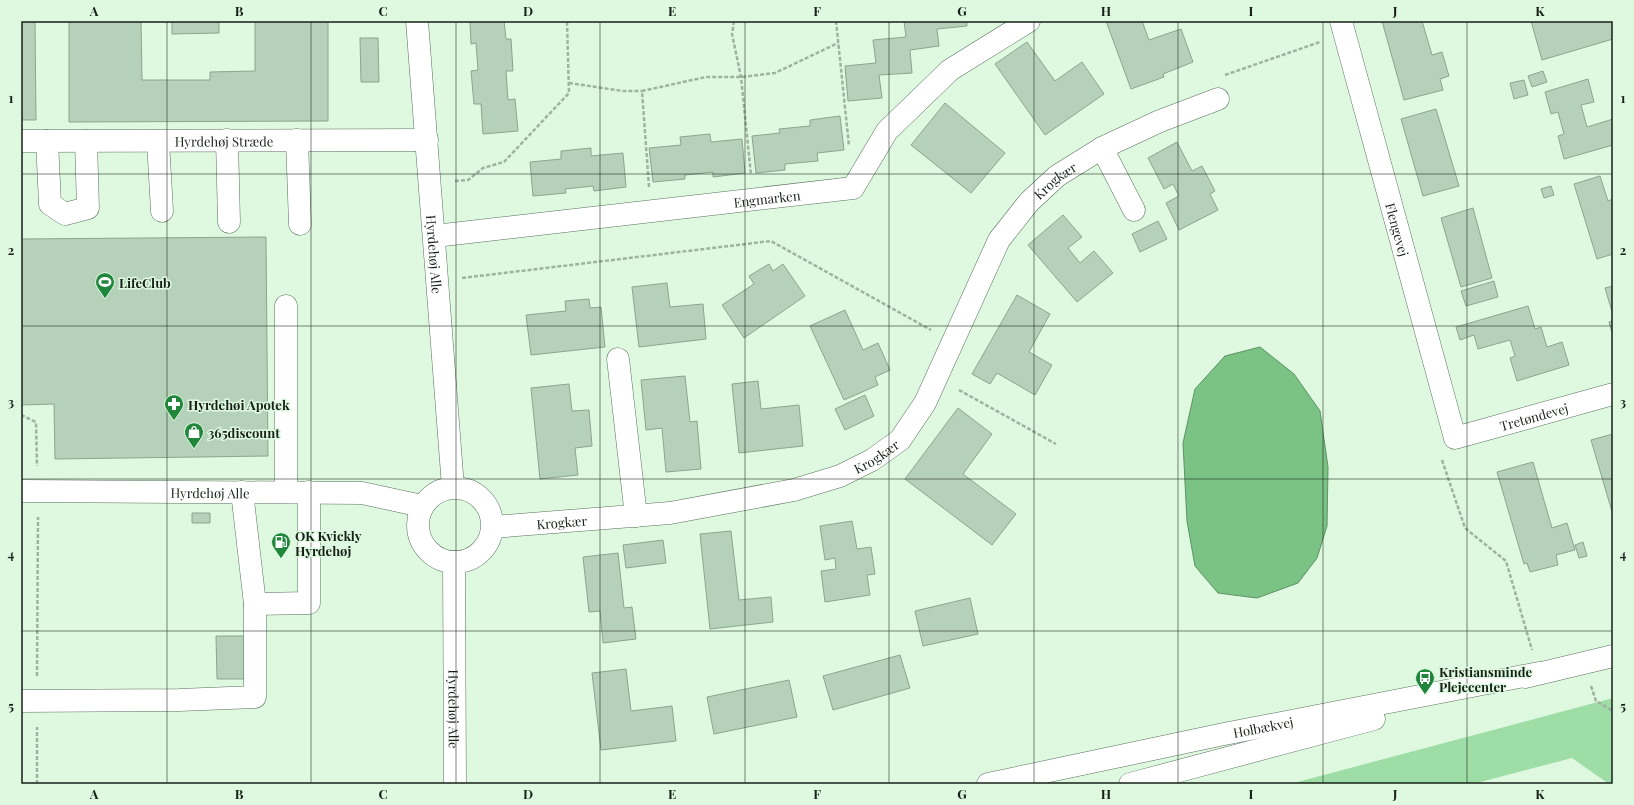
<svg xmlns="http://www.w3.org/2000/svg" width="1634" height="805" viewBox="0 0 1634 805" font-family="'Playfair Display',serif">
<rect width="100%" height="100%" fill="#def9e0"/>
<path fill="#9edda6" d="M 1613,698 L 1613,784 L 1609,784 L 1572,758 L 1473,784 L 1290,784 Z"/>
<path fill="#7ac385" stroke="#5c9264" d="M 1260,347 L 1294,374 L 1320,411 L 1328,467 L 1327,526 L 1317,558 L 1298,583 L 1257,598 L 1218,593 L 1195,566 L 1187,521 L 1183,443 L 1195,389 L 1225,356 Z"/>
<path fill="#b6d1b9" stroke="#8ba58e" d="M 21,21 L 35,21 L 36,120 L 21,120 Z
M 69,21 L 141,21 L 142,80 L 210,80 L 210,72 L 255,71 L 255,21 L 328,21 L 328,121 L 69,122 Z
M 172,21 L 219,21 L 219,33 L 172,34 Z
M 470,21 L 504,21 L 506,39 L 511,39 L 513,71 L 506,71 L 508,100 L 515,99 L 518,131 L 483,134 L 481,104 L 474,104 L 471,71 L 478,70 L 476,43 L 471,44 Z
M 904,21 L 967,21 L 967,26 L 937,29 L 939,46 L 910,50 L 912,73 L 879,75 L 882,98 L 848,101 L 845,66 L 876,63 L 873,40 L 906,37 Z
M 1106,21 L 1142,21 L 1149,40 L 1181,29 L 1193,62 L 1163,74 L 1164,77 L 1131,89 Z
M 1382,21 L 1422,21 L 1432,55 L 1442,52 L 1449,76 L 1440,79 L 1443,90 L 1404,100 Z
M 1531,21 L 1613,21 L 1613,39 L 1542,60 Z
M 360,38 L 378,38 L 379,82 L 361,82 Z
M 1027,42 L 1055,81 L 1082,62 L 1104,94 L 1045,135 L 995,64 Z
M 1543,71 L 1547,82 L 1532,87 L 1528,76 Z
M 1588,79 L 1594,102 L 1581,105 L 1587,127 L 1613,119 L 1613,145 L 1564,159 L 1558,136 L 1564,134 L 1558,112 L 1551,114 L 1545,92 Z
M 1524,80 L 1528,95 L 1514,99 L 1510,83 Z
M 945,103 L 1005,153 L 971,193 L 911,145 Z
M 1436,109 L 1459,186 L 1423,196 L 1401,119 Z
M 840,116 L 844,150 L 817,153 L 818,161 L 785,164 L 785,170 L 756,173 L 752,136 L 780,133 L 779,129 L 810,126 L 810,120 Z
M 710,134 L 711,142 L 742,139 L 745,173 L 713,177 L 713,172 L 685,175 L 685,179 L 653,182 L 649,148 L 681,145 L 680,137 Z
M 1177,142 L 1192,171 L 1202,166 L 1215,191 L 1210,194 L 1218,210 L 1179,230 L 1166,203 L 1179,196 L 1173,184 L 1164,189 L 1148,158 Z
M 591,148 L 591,156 L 623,153 L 626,187 L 594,191 L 593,186 L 565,189 L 566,193 L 533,196 L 530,162 L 561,159 L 561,151 Z
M 1600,176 L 1608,201 L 1613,199 L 1613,254 L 1597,259 L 1574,184 Z
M 1551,186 L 1554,195 L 1544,198 L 1541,189 Z
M 1473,208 L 1492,278 L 1461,287 L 1441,218 Z
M 1063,215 L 1082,237 L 1068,248 L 1080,263 L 1094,251 L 1113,273 L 1077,302 L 1028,245 Z
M 1158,221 L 1167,239 L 1140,252 L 1132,234 Z
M 266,237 L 268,456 L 55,459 L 54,404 L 21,405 L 21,239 Z
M 769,264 L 773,271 L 783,264 L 805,296 L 744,338 L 722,305 L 754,284 L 749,276 Z
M 1494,281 L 1498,297 L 1466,306 L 1461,291 Z
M 667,283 L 670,307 L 703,304 L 706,339 L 639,347 L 632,287 Z
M 1613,286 L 1613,315 L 1605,288 Z
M 1017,295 L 1050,314 L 1029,352 L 1052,365 L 1035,395 L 997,373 L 990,384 L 972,374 Z
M 589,299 L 590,308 L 601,307 L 605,347 L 531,355 L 526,315 L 566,311 L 565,301 Z
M 1528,306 L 1535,329 L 1541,327 L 1547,347 L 1562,342 L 1569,365 L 1517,381 L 1510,358 L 1515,356 L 1510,340 L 1478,349 L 1474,335 L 1460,340 L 1456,327 Z
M 845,310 L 863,350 L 878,343 L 890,370 L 875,377 L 878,385 L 844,400 L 810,326 Z
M 1613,321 L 1613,336 L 1609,322 Z
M 685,376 L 690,422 L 697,421 L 701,469 L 666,472 L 662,428 L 646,430 L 641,380 Z
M 758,381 L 761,409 L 799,405 L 803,446 L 739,453 L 732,384 Z
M 569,384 L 572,411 L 589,410 L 592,446 L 575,448 L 578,475 L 540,479 L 531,388 Z
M 865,395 L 874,416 L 845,430 L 835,409 Z
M 958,408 L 992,434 L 963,474 L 1016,514 L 992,545 L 905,479 Z
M 1613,434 L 1613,515 L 1591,440 Z
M 1533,462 L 1552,528 L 1567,523 L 1575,550 L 1556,555 L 1558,565 L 1530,572 L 1527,563 L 1524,564 L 1497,472 Z
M 192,513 L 210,513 L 210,523 L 192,523 Z
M 852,521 L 857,549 L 871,547 L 875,574 L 867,575 L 870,595 L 825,602 L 821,571 L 836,569 L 835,558 L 825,560 L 820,526 Z
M 731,531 L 739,600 L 771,597 L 773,622 L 710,629 L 700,534 Z
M 663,540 L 666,563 L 626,568 L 623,545 Z
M 1583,542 L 1587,556 L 1579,558 L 1575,545 Z
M 618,553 L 624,608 L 632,607 L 636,639 L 603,643 L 600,611 L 589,612 L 583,557 Z
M 970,598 L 978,634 L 923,646 L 915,611 Z
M 216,636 L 245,636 L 246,679 L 217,679 Z
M 900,655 L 910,688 L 833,710 L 823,676 Z
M 626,669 L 631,711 L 672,706 L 676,741 L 601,750 L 592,673 Z
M 789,680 L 797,717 L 714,734 L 707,697 Z"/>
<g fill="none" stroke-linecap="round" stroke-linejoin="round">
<defs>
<g id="minor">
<path id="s1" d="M 417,21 L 453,487"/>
<path id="s2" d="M 1341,21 L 1455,438 L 1613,394"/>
<path d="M 227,140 L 229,222"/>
<path d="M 297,140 L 300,224"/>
<path id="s3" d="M 21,141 L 427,140"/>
<path d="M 47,141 L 50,204 L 65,214 L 88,208 L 86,141"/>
<path d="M 158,141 L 162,211"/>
<path d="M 1102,148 L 1134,210"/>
<path id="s4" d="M 435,236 L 853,188 L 887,131 L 950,70 L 1029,21"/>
<path d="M 618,359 L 636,516"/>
<circle cx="455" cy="525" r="37"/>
<path id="s5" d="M 21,491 L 362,493 L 422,506"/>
<path d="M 286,492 L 286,306"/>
<path id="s6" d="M 493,527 L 670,513 L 794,490 L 840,476 L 872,460 L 900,440 L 925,403 L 999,240 L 1029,202 L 1057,176 L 1102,148 L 1160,121 L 1218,99"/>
<path id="s7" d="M 454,562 L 455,784"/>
<path d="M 255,604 L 309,603 L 309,492"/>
<path d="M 1525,677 L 1613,656"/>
<path d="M 21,701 L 179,700 L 255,697 L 255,604 L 242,492"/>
<path id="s8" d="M 988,784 L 1224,734 L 1539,673"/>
<path d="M 1130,784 L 1374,719"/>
</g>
</defs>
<use href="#minor" stroke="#59715c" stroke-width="23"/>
<path stroke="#9eb39f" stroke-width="2.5" stroke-dasharray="4 2" stroke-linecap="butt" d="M 734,21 L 732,34 L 741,77 L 751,175
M 836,21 L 849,146
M 1225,75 L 1320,42
M 569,83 L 623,91 L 642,91
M 455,181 L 468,180 L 483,168 L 504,162 L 569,93 L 567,21
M 649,187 L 642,91 L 706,77 L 741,77 L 775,73 L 838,43
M 462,278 L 771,241 L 931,330
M 959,390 L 1056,444
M 21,415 L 36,422 L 37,466
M 1442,460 L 1465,528 L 1506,561 L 1532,650
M 37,676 L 38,517
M 1591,686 L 1596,701 L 1613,711
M 37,784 L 37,727"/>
<use href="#minor" stroke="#fff" stroke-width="22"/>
</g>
<path fill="none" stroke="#172118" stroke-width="1" stroke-opacity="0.55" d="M 167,21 L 167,784M 311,21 L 311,784M 456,21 L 456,784M 600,21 L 600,784M 745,21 L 745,784M 889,21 L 889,784M 1034,21 L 1034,784M 1178,21 L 1178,784M 1323,21 L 1323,784M 1467,21 L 1467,784M 21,174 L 1613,174M 21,326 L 1613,326M 21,479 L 1613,479M 21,631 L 1613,631"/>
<defs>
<symbol id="stadium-pin" viewBox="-11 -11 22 30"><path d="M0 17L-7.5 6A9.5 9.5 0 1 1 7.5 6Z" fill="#20863c" stroke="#def9e0"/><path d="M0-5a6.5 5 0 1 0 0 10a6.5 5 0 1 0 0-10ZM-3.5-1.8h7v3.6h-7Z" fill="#fff"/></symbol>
<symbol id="pharmacy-pin" viewBox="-11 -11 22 30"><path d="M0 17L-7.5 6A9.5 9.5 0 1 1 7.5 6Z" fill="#20863c" stroke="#def9e0"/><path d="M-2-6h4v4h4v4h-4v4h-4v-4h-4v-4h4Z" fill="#fff"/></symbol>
<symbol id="shop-pin" viewBox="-11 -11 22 30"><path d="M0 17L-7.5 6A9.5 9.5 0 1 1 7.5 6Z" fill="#20863c" stroke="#def9e0"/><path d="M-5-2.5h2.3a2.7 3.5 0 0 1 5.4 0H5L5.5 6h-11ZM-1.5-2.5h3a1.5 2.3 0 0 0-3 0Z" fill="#fff"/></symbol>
<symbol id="fuel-pin" viewBox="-11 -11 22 30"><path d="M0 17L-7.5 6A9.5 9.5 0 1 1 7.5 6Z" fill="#20863c" stroke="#def9e0"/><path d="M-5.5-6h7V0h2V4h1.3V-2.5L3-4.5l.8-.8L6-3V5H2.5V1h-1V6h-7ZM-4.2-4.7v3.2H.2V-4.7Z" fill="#fff"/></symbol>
<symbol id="bus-pin" viewBox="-11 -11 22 30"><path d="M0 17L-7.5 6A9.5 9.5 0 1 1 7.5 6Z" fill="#20863c" stroke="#def9e0"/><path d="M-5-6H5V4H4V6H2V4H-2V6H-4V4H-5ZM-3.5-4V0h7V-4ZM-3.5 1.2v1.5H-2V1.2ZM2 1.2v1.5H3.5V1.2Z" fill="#fff"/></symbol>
</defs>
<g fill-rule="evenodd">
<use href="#stadium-pin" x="94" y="271" width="22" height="30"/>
<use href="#pharmacy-pin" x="163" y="393" width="22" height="30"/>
<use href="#shop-pin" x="183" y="421" width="22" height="30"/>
<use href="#fuel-pin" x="270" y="531" width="22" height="30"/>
<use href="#bus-pin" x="1414" y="667" width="22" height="30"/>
</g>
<g text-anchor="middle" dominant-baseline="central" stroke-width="3" stroke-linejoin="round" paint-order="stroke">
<g font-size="13" fill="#172118" stroke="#def9e0">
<text stroke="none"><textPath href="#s3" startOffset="203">Hyrdehøj Stræde</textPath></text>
<text stroke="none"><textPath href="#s6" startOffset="728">Krogkær</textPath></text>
<text stroke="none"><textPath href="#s4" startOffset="334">Engmarken</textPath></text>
<text stroke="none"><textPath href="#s2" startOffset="216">Flengevej</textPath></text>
<text stroke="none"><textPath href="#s1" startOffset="234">Hyrdehøj Alle</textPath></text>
<text stroke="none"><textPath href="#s2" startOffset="514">Tretøndevej</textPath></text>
<text stroke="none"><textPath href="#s6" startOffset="393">Krogkær</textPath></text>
<text stroke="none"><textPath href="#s5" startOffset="189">Hyrdehøj Alle</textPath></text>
<text stroke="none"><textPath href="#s6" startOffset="69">Krogkær</textPath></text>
<text stroke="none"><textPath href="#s7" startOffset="147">Hyrdehøj Alle</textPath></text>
<text stroke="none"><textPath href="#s8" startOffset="281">Holbækvej</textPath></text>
</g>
<g font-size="13" font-weight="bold" fill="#172118" stroke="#def9e0" text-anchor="start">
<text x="119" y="282">LifeClub</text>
<text x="188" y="404">Hyrdehøi Apotek</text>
<text x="208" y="432">365discount</text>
<text x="295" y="535">OK Kvickly<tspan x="295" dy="15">Hyrdehøj</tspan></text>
<text x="1439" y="671">Kristiansminde<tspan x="1439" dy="15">Plejecenter</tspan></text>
</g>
</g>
<rect width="1634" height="805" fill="none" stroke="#def9e0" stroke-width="44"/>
<rect x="22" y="22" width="1590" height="761" fill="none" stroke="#172118" stroke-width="1.5"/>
<g font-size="13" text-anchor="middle" font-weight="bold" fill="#172118">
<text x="94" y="16">A</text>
<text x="239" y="16">B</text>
<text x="383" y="16">C</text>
<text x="528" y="16">D</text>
<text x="672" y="16">E</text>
<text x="817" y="16">F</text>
<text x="962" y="16">G</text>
<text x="1106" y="16">H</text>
<text x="1251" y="16">I</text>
<text x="1395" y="16">J</text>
<text x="1540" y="16">K</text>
<text x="11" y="103">1</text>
<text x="1623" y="103">1</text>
<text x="11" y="255">2</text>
<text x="1623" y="255">2</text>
<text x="11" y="407">3</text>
<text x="1623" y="407">3</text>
<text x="11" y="559">4</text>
<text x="1623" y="559">4</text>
<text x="11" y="711">5</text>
<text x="1623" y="711">5</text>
<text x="94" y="799">A</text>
<text x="239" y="799">B</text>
<text x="383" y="799">C</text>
<text x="528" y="799">D</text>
<text x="672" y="799">E</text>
<text x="817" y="799">F</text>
<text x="962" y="799">G</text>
<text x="1106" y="799">H</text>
<text x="1251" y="799">I</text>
<text x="1395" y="799">J</text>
<text x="1540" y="799">K</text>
</g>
</svg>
